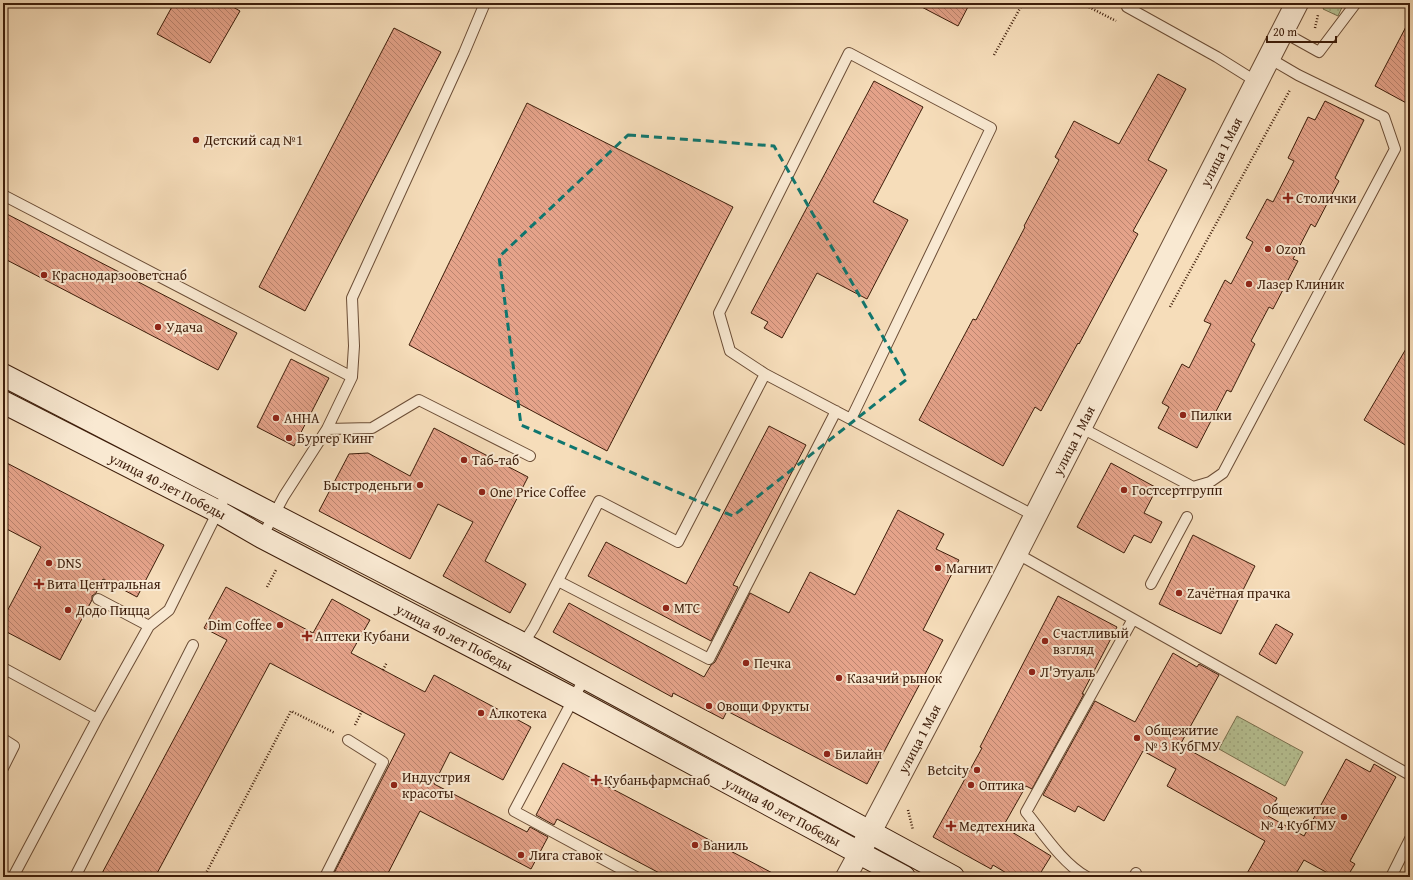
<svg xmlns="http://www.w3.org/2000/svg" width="1413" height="880" viewBox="0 0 1413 880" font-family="'Gentium Book Plus',serif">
<defs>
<pattern id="grass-dots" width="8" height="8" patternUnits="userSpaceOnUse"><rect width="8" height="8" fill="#b7c294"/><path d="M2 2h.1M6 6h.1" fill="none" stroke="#9ea67e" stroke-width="1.8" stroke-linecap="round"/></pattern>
<pattern id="building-back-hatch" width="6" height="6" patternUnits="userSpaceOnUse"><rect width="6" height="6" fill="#e5a38a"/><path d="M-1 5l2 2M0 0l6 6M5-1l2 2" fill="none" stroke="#bb846f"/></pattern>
</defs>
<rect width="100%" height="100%" fill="#f6ddba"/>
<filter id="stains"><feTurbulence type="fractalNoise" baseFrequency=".005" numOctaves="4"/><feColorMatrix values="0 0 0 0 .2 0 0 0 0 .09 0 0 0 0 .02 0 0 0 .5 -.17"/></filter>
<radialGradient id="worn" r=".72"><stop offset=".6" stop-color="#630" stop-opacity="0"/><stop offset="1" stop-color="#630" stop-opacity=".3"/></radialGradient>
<path fill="url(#grass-dots)" stroke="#7a704f" d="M 1326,3 L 1344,3 L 1338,16 L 1323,9 Z
M 1237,716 L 1303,752 L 1285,786 L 1219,749 Z"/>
<path fill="url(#building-back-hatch)" stroke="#3d1d0a" d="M 174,3 L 226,3 L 240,11 L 210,63 L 157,34 Z
M 914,3 L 970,3 L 958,26 Z
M 1410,19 L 1410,105 L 1375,86 Z
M 394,28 L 441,52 L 305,311 L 259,287 Z
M 1158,74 L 1186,89 L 1148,160 L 1167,170 L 1133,231 L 1138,234 L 1079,344 L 1078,343 L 1041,411 L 1035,407 L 1003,466 L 919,420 L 973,319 L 976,320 L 1025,227 L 1024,226 L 1059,160 L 1055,157 L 1074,121 L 1119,144 Z
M 874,81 L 923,107 L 873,202 L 908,220 L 867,299 L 817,273 L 782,338 L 764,328 L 768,322 L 751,313 Z
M 1325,101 L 1364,120 L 1335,178 L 1339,181 L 1330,198 L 1315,227 L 1311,224 L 1293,259 L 1298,261 L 1273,309 L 1269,307 L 1251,341 L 1255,344 L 1231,392 L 1227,390 L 1197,448 L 1158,428 L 1169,407 L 1162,403 L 1182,364 L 1189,368 L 1211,324 L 1204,321 L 1225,280 L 1231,284 L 1253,242 L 1246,238 L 1267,199 L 1273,202 L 1294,161 L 1288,158 L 1308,117 L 1315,120 Z
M 527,103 L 733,207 L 607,451 L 409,345 Z
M 3,212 L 237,333 L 218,370 L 3,258 Z
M 1410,342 L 1410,448 L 1364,420 Z
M 291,359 L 329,378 L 294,446 L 257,427 Z
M 769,426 L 806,445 L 733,585 L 738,587 L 711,641 L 588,576 L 606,542 L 686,584 Z
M 434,428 L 528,477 L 485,561 L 526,584 L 510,613 L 443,576 L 473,522 L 438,504 L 410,559 L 319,511 L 349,454 L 368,453 L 410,476 Z
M 3,461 L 164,545 L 137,597 L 103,579 L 96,593 L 92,596 L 92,600 L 60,660 L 3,630 L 3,619 L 41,547 L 3,527 Z
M 1111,463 L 1157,488 L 1144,513 L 1162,522 L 1151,543 L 1134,535 L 1124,553 L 1077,527 Z
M 898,510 L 944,534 L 936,549 L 959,560 L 923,630 L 943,640 L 867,784 L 727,711 L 723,719 L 673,693 L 672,697 L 553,632 L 569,603 L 704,677 L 711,665 L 715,662 L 750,593 L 789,613 L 810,572 L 855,595 Z
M 1193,535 L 1255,566 L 1221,634 L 1159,604 Z
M 226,587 L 313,633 L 332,599 L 370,620 L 351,653 L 425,692 L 434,675 L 531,727 L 503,780 L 450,752 L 434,784 L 527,832 L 530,827 L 548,837 L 531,869 L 420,811 L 386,877 L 332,877 L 405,734 L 270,663 L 155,877 L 100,877 L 227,640 L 204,628 Z
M 1058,596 L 1117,627 L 1082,694 L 1084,694 L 1032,789 L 1026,786 L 1005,823 L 1014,828 L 1012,832 L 1051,856 L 1038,877 L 1013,877 L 993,865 L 991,869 L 933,837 L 982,748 L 980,747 Z
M 1276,624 L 1293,634 L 1276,664 L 1259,654 Z
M 1173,653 L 1197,667 L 1199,664 L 1219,675 L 1180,745 L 1277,798 L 1268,816 L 1304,836 L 1346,759 L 1370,772 L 1374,764 L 1396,777 L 1350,861 L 1355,864 L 1347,877 L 1335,877 L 1304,860 L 1294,877 L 1245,877 L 1265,841 L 1167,786 L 1176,769 L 1143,751 L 1104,821 L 1078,806 L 1075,812 L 1043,795 L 1095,701 L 1135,722 Z
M 563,763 L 780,877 L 667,877 L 557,819 L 554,825 L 536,815 Z"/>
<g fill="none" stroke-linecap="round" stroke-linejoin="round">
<defs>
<path id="service" d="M 1127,7 L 1217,57 L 1257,82
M 1283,32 L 1319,52 L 1356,3
M 3,195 L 352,377
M 765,374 L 730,351 L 719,313 L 849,53 L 991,128 L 851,419
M 1080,427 L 1193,487 L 1210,482 L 1223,473 L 1395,149 L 1384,117 L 1298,75 L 1269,58
M 327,429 L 372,428 L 419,400 L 530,456
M 262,537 L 284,496 L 327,429 L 352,377 L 354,346 L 352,298 L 464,53 L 485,3
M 1016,553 L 1410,775
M 558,581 L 709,659 L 836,411
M 1151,584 L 1187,517
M 98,599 L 149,626
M 523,644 L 534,627 L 599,501 L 678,542 L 765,374 L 1035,516
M 3,668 L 97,719
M 585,677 L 514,811 L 636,877
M 3,739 L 14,746 L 3,768
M 13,877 L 97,719 L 149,626 L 169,610 L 228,491
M 75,877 L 193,645
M 325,877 L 383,762 L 348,740
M 1087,877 C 1063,864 1043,833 1026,812 L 1133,619
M 1134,877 L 1136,873
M 1391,877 L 1410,839"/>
<path id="minor" d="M 846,877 L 859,853"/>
<g id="tertiary">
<path id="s1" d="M 859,853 L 999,587 L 1297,3"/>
</g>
<g id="secondary">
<path d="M 3,375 L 523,644 L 953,877"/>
<path id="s2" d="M 3,402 L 217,511 L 262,537 L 573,699 L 904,877"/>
</g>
</defs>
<use href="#service" stroke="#6b4d36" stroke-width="12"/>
<use href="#minor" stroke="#6b4d36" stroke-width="22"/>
<use href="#tertiary" stroke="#6b4d36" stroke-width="24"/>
<use href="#secondary" stroke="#3d1d0a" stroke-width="24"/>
<path stroke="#3d1d0a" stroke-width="2.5" stroke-dasharray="1 2" stroke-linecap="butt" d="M 1081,3 L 1116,21
M 1315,28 L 1318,15
M 994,55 L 1023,3
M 1170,307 L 1290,90
M 267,587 L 276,570
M 383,670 L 387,662
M 355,725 L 362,711
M 908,810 L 913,830
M 204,877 L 291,711 L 335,733"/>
<use href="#service" stroke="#f9e9d2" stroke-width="10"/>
<use href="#minor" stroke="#f9e9d2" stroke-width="20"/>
<use href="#tertiary" stroke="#f9e9d2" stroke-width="22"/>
<use href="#secondary" stroke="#f9e9d2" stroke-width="22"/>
</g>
<path fill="none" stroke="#0f766e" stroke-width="3" stroke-dasharray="8 5" stroke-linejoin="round" d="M 628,135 L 774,146 L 907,379 L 733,516 L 521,425 L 499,257 Z"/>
<g fill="#8f2418" stroke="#f9e9d2" stroke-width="1.5">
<circle cx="196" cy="140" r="4"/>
<path d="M1286 192h4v4h4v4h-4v4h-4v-4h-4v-4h4z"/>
<circle cx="1268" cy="249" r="4"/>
<circle cx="44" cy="275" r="4"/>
<circle cx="1249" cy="284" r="4"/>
<circle cx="158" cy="327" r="4"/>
<circle cx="1183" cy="415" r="4"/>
<circle cx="276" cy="418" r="4"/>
<circle cx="289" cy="438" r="4"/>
<circle cx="464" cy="460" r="4"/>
<circle cx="420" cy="485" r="4"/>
<circle cx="1124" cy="490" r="4"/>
<circle cx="482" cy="492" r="4"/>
<circle cx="49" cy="563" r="4"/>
<circle cx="938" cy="568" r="4"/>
<path d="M37 578h4v4h4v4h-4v4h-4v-4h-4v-4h4z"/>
<circle cx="1179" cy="593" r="4"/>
<circle cx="666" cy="608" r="4"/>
<circle cx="68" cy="610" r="4"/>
<circle cx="280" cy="625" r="4"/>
<path d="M305 630h4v4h4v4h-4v4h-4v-4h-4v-4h4z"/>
<circle cx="1045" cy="641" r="4"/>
<circle cx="746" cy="663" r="4"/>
<circle cx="1032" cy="672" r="4"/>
<circle cx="839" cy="678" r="4"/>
<circle cx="709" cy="706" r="4"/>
<circle cx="481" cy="713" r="4"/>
<circle cx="1137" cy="738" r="4"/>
<circle cx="827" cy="754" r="4"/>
<circle cx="977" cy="770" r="4"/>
<path d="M594 774h4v4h4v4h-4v4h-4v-4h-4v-4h4z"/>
<circle cx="394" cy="785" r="4"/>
<circle cx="971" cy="785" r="4"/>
<circle cx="1344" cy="817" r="4"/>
<path d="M949 820h4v4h4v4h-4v4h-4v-4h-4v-4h4z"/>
<circle cx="695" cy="845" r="4"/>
<circle cx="521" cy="855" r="4"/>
</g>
<g text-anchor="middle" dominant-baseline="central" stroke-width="4" stroke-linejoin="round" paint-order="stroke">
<g font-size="14" fill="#3d1d0a" stroke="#f9e9d2" text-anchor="start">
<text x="204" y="140">Детский сад №1</text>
<text x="1296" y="198">Столички</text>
<text x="1276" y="249">Ozon</text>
<text x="52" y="275">Краснодарзооветснаб</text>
<text x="1257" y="284">Лазер Клиник</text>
<text x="166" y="327">Удача</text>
<text x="1191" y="415">Пилки</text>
<text x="284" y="418">АННА</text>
<text x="297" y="438">Бургер Кинг</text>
<text x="472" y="460">Таб-таб</text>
<text x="412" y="485" text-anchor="end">Быстроденьги</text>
<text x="1132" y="490">Гостсертгрупп</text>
<text x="490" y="492">One Price Coffee</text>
<text x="57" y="563">DNS</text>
<text x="946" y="568">Магнит</text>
<text x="47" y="584">Вита Центральная</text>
<text x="1187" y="593">Zачётная прачка</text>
<text x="674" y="608">МТС</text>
<text x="76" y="610">Додо Пицца</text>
<text x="272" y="625" text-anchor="end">Dim Coffee</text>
<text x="1053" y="633">Счастливый<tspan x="1053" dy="16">взгляд</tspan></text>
<text x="315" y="636">Аптеки Кубани</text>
<text x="754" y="663">Печка</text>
<text x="1040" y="672">Л'Этуаль</text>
<text x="847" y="678">Казачий рынок</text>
<text x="717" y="706">Овощи Фрукты</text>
<text x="489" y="713">Алкотека</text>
<text x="1145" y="730">Общежитие<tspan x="1145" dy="16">№ 3 КубГМУ</tspan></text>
<text x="835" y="754">Билайн</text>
<text x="969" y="770" text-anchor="end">Betcity</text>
<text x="402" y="777">Индустрия<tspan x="402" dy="16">красоты</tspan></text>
<text x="604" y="780">Кубаньфармснаб</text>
<text x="979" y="785">Оптика</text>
<text x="1336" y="809" text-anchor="end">Общежитие<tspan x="1336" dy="16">№ 4 КубГМУ</tspan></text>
<text x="959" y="826">Медтехника</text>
<text x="703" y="845">Ваниль</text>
<text x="529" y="855">Лига ставок</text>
</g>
<g font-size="14" fill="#3d1d0a" stroke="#f9e9d2">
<text stroke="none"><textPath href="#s1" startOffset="789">улица 1 Мая</textPath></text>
<text stroke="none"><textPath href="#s1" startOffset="465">улица 1 Мая</textPath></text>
<text stroke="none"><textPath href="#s2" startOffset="185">улица 40 лет Победы</textPath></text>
<text stroke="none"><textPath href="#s2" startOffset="509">улица 40 лет Победы</textPath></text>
<text stroke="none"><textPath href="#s1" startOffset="129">улица 1 Мая</textPath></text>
<text stroke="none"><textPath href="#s2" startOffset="881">улица 40 лет Победы</textPath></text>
</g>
</g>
<rect width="1413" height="880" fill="none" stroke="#f6ddba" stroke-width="16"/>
<rect x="4" y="4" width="1405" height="872" fill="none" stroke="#3d1d0a" stroke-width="2"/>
<rect x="8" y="8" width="1397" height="864" fill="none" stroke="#3d1d0a"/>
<path d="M1267 36v6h69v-6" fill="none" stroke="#3d1d0a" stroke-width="2"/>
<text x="1273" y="36" font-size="12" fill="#3d1d0a" stroke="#f9e9d2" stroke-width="3" paint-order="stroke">20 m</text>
<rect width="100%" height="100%" filter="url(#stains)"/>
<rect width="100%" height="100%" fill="url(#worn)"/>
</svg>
